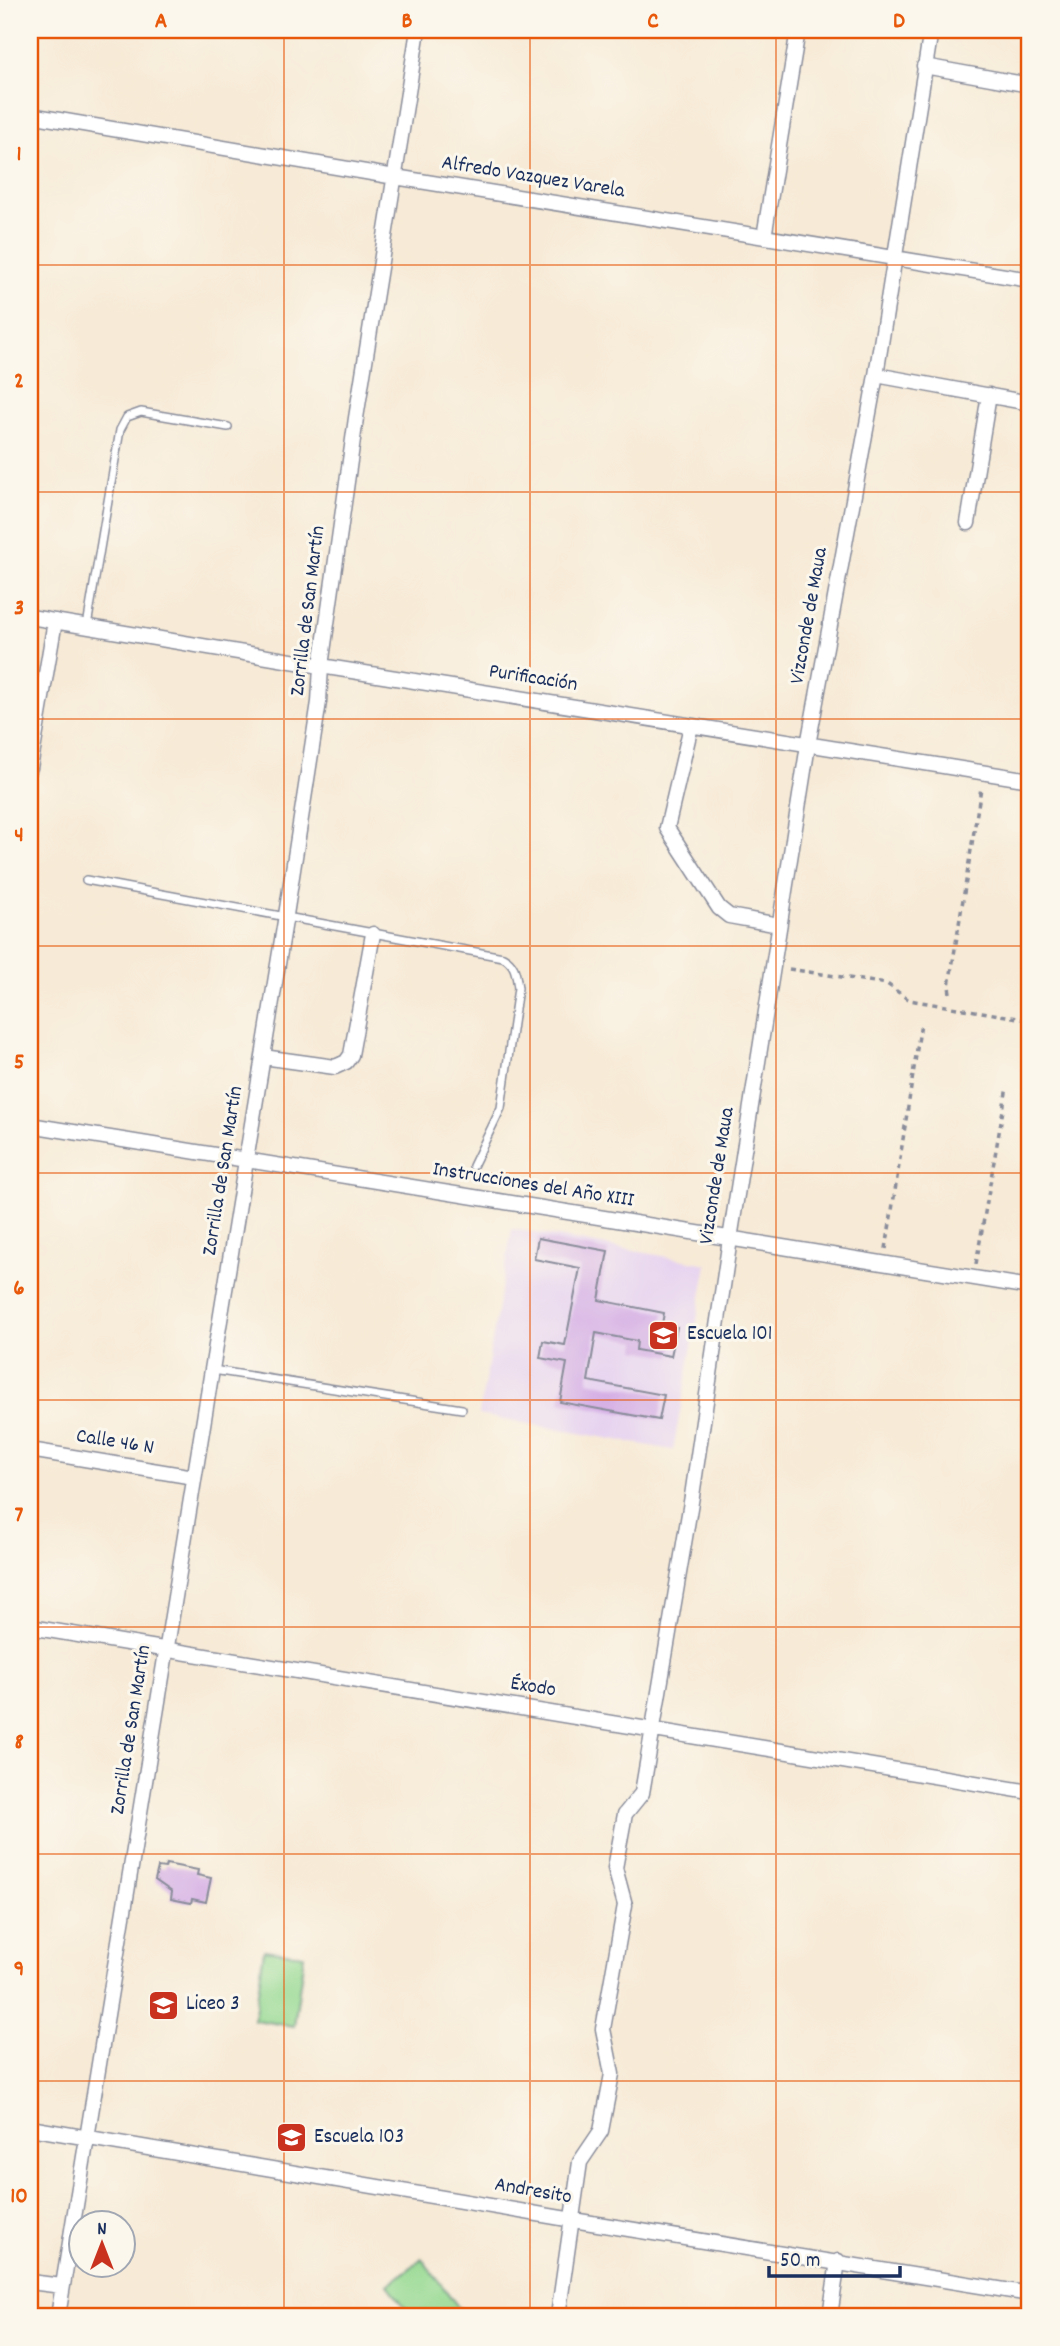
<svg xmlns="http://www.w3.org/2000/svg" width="1060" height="2346" viewBox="0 0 1060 2346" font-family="Dekko,sans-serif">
<rect width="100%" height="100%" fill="#fbf7ec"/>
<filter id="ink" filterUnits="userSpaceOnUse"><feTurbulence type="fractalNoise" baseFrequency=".0143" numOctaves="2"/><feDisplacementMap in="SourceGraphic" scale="14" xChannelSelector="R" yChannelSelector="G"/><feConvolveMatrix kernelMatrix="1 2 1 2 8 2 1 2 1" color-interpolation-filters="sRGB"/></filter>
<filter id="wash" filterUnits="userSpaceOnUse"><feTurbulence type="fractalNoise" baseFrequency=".00686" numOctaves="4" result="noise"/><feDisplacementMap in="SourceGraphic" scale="28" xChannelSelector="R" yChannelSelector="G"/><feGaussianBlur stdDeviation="1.57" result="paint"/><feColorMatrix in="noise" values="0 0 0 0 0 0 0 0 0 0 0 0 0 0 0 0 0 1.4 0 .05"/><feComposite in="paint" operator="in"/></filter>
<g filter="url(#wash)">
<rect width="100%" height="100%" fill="#f7ead6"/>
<path fill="#e6d2f0" d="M 512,1229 L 707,1264 L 673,1450 L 479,1415 Z"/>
<path fill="#96d992" stroke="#588478" stroke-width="2" d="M 264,1950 L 304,1955 L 294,2026 L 254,2020 Z
M 422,2259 L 465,2316 L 412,2316 L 388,2285 Z"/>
<g id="blocks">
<path fill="#d4ade5" d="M 538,1238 L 608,1251 L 599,1300 L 664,1313 L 662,1324 L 677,1327 L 671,1356 L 636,1350 L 637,1341 L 596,1333 L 588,1381 L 664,1395 L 659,1420 L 560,1402 L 567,1363 L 540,1358 L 543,1341 L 565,1345 L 580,1268 L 534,1259 Z
M 166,1864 L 198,1870 L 197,1875 L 211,1878 L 206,1902 L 192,1899 L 191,1903 L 171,1899 L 172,1892 L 155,1880 L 158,1867 L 165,1868 Z"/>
</g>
</g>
<g filter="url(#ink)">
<use href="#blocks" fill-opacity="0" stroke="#898c9a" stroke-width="2"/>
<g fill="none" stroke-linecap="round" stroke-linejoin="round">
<defs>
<path id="service" d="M 87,626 L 120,430 L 127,417 L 141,412 L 228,427
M 86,880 C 225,905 364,932 503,957 C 516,964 516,975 518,988 L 501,1108 L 473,1166
M 213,1370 L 462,1409"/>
<path id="minor" d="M 924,66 L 1030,85
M 30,115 L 395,177 L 1030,280
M 764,237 L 798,30
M 876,375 L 1030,403
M 968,523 L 989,395
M 30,617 L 321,666 L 1030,780
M 691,726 L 667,828 L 719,908 L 729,916 L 779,925
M 30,768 L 55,621
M 263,1057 L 335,1067 L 346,1062 L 351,1055 L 373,934
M 30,1125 L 1030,1287
M 30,1450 L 194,1477
M 30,1627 L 1030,1792
M 30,2128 L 573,2220 L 1030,2294
M 30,2282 L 62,2286
M 58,2316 L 286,915 L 319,702 L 321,666 L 356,418 L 418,30
M 558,2316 L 580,2162 L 601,2131 L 612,2074 L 603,2029 L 625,1905 L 615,1868 L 625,1814 L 642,1793 L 692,1496 L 730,1239 L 808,745 L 876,375 L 931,30
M 830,2316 L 838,2261"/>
</defs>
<use href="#service" stroke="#898c9a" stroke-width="10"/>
<use href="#minor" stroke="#898c9a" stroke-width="17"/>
<path stroke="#898c9a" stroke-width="3.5" stroke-dasharray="5 5" stroke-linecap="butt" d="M 789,969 L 887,984 L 909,1000 L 1024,1019 L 1030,1023
M 950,993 L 949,986 L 981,788
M 1024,1019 L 1030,979
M 886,1249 L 921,1023
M 976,1264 L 1007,1087"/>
<use href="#service" stroke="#fff" stroke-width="7"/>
<use href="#minor" stroke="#fff" stroke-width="14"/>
</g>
</g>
<path fill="none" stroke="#e8590c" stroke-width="2" stroke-opacity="0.55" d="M 284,30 L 284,2316M 530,30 L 530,2316M 776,30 L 776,2316M 30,265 L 1030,265M 30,492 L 1030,492M 30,719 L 1030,719M 30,946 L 1030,946M 30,1173 L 1030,1173M 30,1400 L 1030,1400M 30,1627 L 1030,1627M 30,1854 L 1030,1854M 30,2081 L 1030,2081"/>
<defs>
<symbol id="school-square" viewBox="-11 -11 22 22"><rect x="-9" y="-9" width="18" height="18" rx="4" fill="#c8321e" stroke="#fbf7ec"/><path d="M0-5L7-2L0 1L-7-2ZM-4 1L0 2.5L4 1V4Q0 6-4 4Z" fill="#fff"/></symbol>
</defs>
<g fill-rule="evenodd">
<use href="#school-square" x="646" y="1318" width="35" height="35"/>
<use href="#school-square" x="146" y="1988" width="35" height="35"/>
<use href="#school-square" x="274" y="2120" width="35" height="35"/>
</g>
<g text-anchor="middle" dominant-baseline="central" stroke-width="6" stroke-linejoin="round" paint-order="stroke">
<g font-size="21" fill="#1b2f5e" stroke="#fbf7ec">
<text transform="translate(533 178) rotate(9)">Alfredo Vazquez Varela</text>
<text transform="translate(309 611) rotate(-83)">Zorrilla de San Martín</text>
<text transform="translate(810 616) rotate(-80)">Vizconde de Maua</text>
<text transform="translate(533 679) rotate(9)">Purificación</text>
<text transform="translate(224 1171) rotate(-81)">Zorrilla de San Martín</text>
<text transform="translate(718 1176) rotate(-81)">Vizconde de Maua</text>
<text transform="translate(533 1186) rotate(9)">Instrucciones del Año XIII</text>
<text transform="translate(115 1443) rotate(9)">Calle 46 N</text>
<text transform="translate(533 1688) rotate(9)">Éxodo</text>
<text transform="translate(132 1730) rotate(-81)">Zorrilla de San Martín</text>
<text transform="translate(533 2192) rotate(10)">Andresito</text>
</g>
<g font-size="21" fill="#1b2f5e" stroke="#fbf7ec" text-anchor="start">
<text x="687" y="1335">Escuela 101</text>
<text x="186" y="2005">Liceo 3</text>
<text x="314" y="2138">Escuela 103</text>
</g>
</g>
<rect width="1060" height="2346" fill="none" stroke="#fbf7ec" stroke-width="77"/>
<g transform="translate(102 2244)"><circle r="33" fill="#fbf7ec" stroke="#a1a7b3" stroke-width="2"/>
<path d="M0-5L12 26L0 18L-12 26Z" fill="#c8321e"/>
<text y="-10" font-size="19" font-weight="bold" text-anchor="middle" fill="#1b2f5e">N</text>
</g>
<path d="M769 2266v10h131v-10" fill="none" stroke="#1b2f5e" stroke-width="3.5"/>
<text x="780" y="2266" font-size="21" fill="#1b2f5e" stroke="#fbf7ec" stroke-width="5" paint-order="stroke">50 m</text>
<rect x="38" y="38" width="983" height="2270" fill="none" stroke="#e8590c" stroke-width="2.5"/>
<g font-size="23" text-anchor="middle" font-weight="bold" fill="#e8590c">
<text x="161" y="27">A</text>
<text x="407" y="27">B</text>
<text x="653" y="27">C</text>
<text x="899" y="27">D</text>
<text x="19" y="160">1</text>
<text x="19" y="387">2</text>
<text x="19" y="614">3</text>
<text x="19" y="841">4</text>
<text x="19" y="1068">5</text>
<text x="19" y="1294">6</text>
<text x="19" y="1521">7</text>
<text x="19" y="1748">8</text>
<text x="19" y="1975">9</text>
<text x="19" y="2202">10</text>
</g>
</svg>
